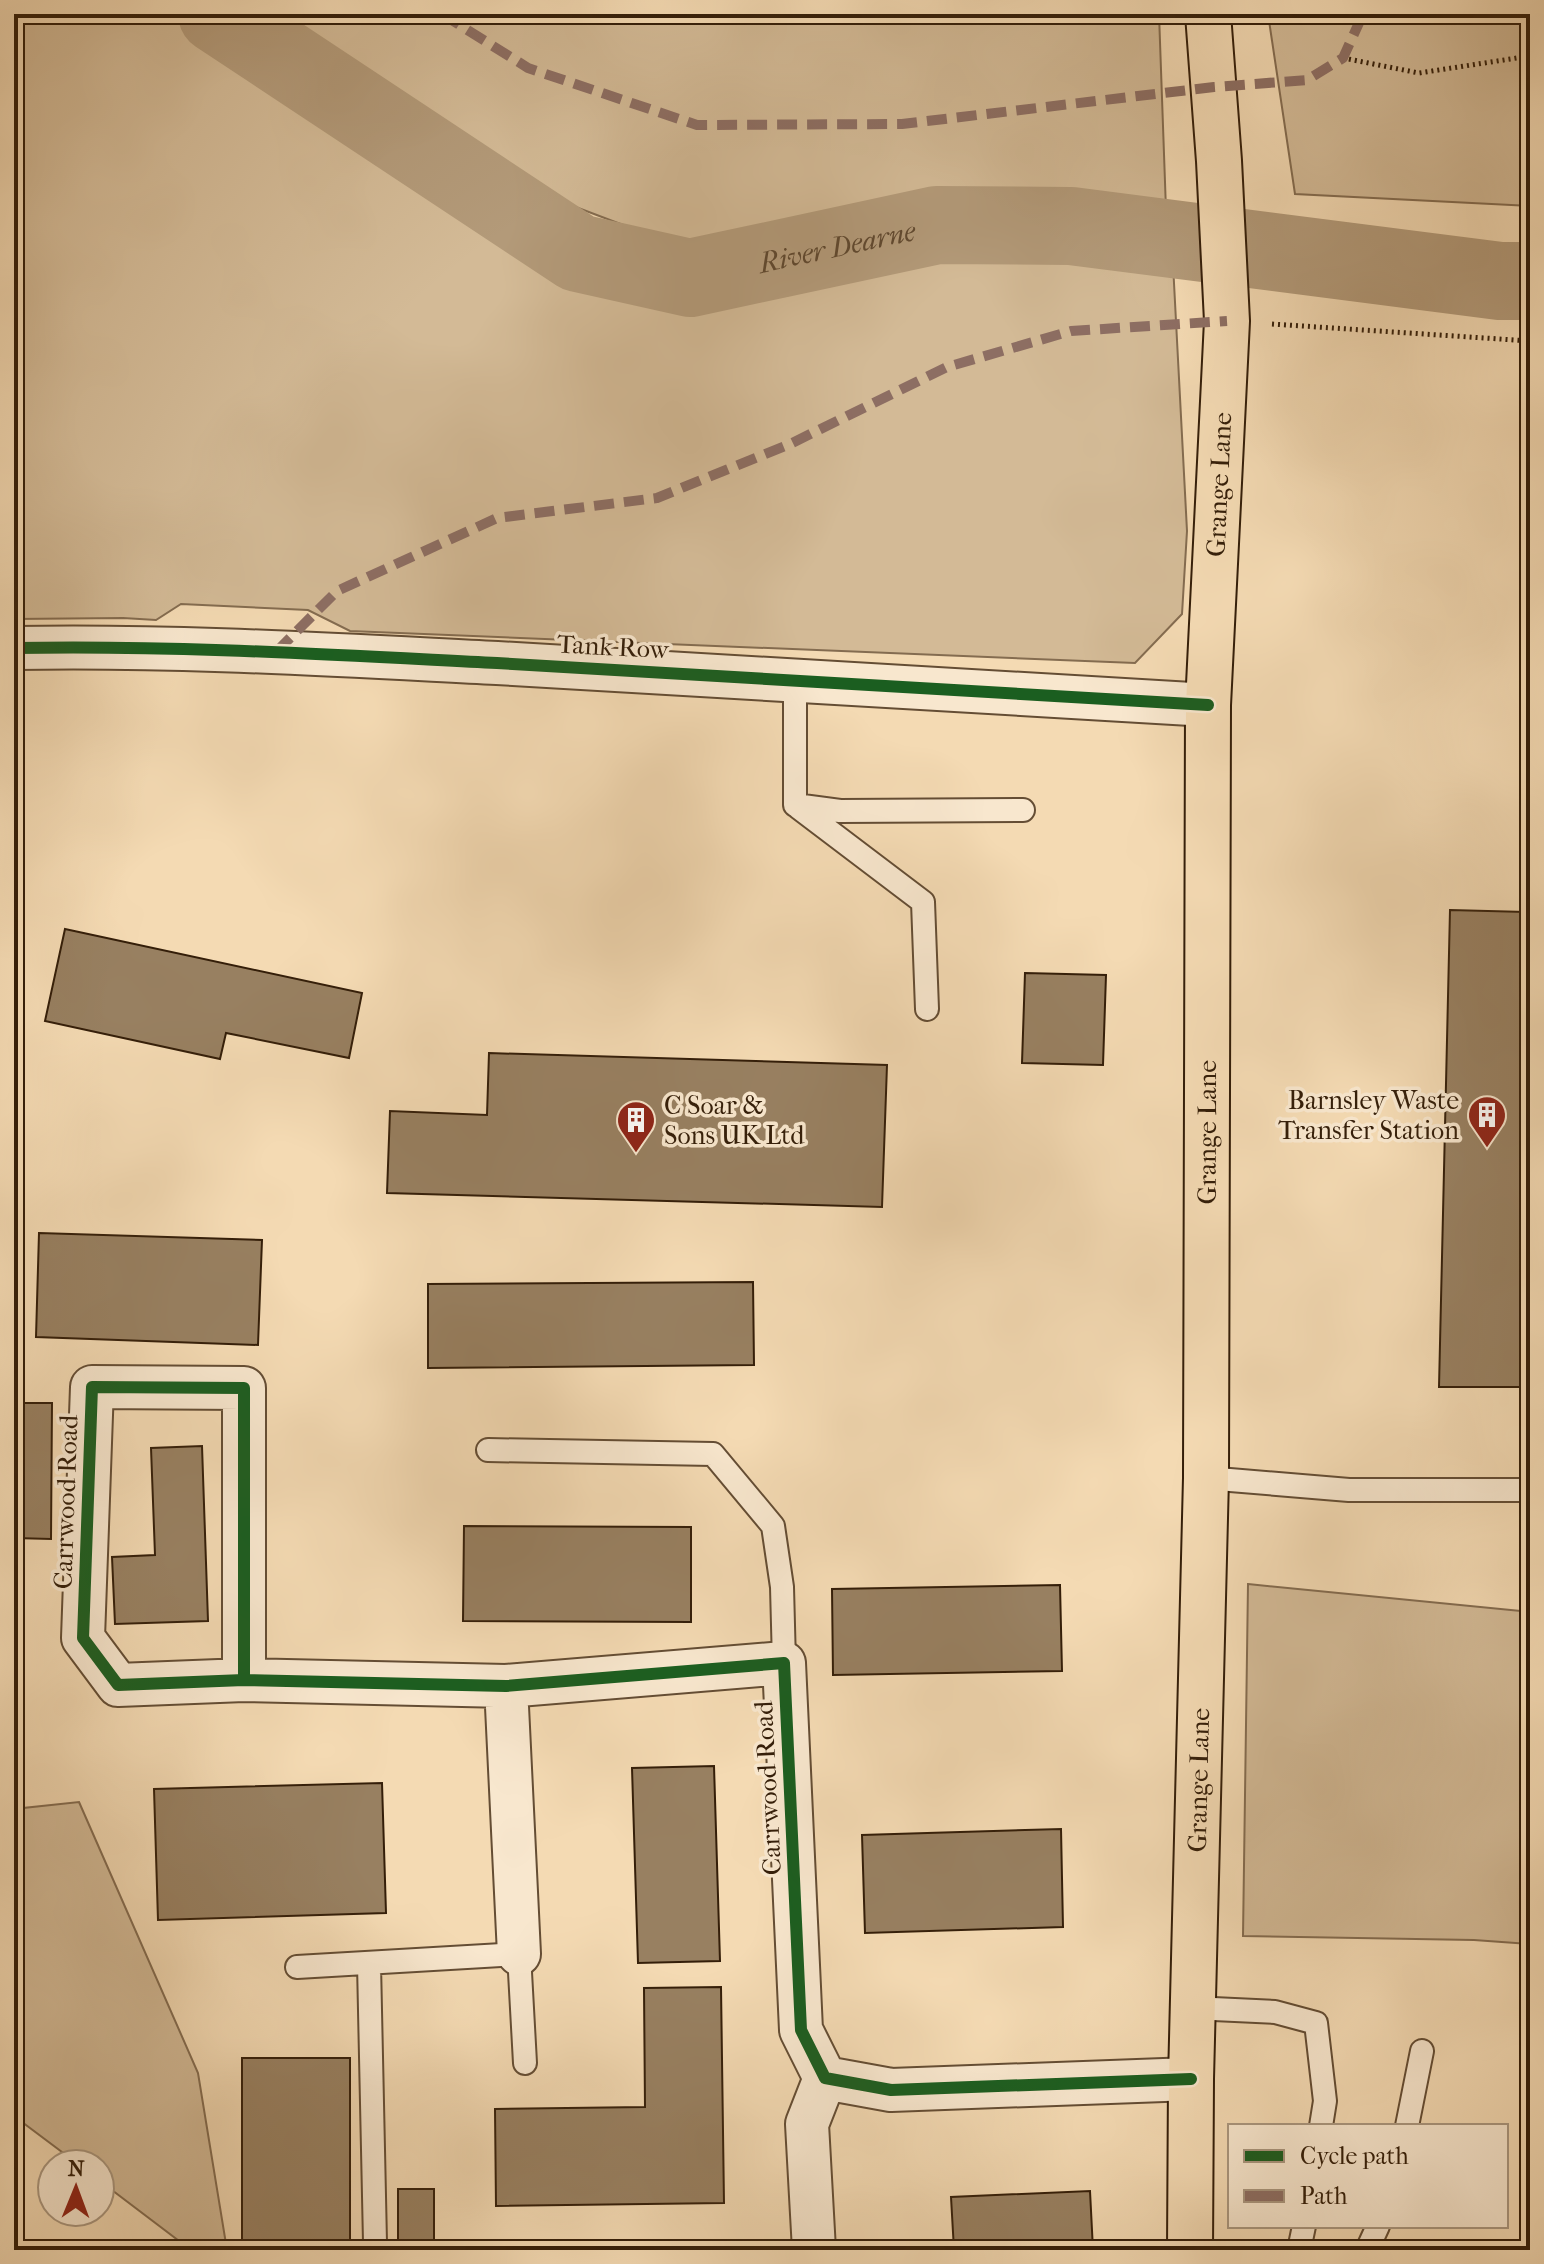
<svg xmlns="http://www.w3.org/2000/svg" width="1544" height="2264" viewBox="0 0 1544 2264" font-family="'IM FELL French Canon',serif">
<rect width="100%" height="100%" fill="#f4dab3"/>
<filter id="stains"><feTurbulence type="fractalNoise" baseFrequency=".0025" numOctaves="4"/><feColorMatrix values="0 0 0 0 .2 0 0 0 0 .09 0 0 0 0 .02 0 0 0 .5 -.17"/></filter>
<radialGradient id="worn" r=".72"><stop offset=".6" stop-color="#630" stop-opacity="0"/><stop offset="1" stop-color="#630" stop-opacity=".3"/></radialGradient>
<path fill="#d3ba96" stroke="#846c50" stroke-width="2" d="M 14,14 L 177,14 L 574,269 L 698,300 L 946,251 L 1085,240 L 1173,264 L 1187,531 L 1182,614 L 1135,663 L 350,631 L 308,610 L 181,604 L 156,620 L 123,618 L 14,619 Z
M 277,14 L 1159,14 L 1166,210 L 955,195 L 697,253 L 544,195 Z
M 1268,14 L 1530,14 L 1530,206 L 1295,194 Z
M 1248,1584 L 1530,1612 L 1530,1944 L 1474,1940 L 1243,1936 Z
M 79,1802 L 198,2073 L 227,2250 L 191,2250 L 100,2181 L 100,2164 L 78,2164 L 14,2116 L 14,1809 Z"/>
<g fill="none" stroke-linecap="round" stroke-linejoin="round">
<path stroke="#b39a79" stroke-width="78" id="s1" d="M 217,14 L 578,253 L 690,278 L 937,225 L 1071,226 L 1500,281 L 1530,281"/>
</g>
<path fill="#988061" stroke="#341e09" stroke-width="2" d="M 1450,910 L 1530,912 L 1530,1387 L 1439,1387 Z
M 65,929 L 362,993 L 349,1058 L 226,1033 L 220,1059 L 45,1021 Z
M 1025,973 L 1106,975 L 1103,1065 L 1022,1063 Z
M 489,1053 L 887,1065 L 882,1207 L 387,1193 L 390,1111 L 487,1115 Z
M 39,1233 L 262,1240 L 258,1345 L 36,1337 Z
M 753,1282 L 754,1365 L 428,1368 L 428,1284 Z
M 14,1403 L 52,1403 L 51,1539 L 14,1538 Z
M 202,1446 L 208,1621 L 115,1624 L 112,1557 L 155,1555 L 151,1448 Z
M 464,1526 L 691,1527 L 691,1622 L 463,1621 Z
M 1060,1585 L 1062,1671 L 833,1675 L 832,1589 Z
M 714,1766 L 720,1961 L 638,1963 L 632,1768 Z
M 382,1783 L 386,1913 L 158,1920 L 154,1789 Z
M 1061,1829 L 1063,1927 L 865,1933 L 862,1835 Z
M 721,1987 L 724,2203 L 496,2206 L 495,2109 L 645,2107 L 644,1988 Z
M 242,2058 L 350,2058 L 350,2250 L 242,2250 Z
M 398,2189 L 434,2189 L 434,2247 L 484,2247 L 484,2250 L 398,2250 Z
M 1090,2191 L 1093,2250 L 954,2250 L 951,2197 Z
M 612,2246 L 612,2250 L 530,2250 Z"/>
<g fill="none" stroke-linecap="round" stroke-linejoin="round">
<defs>
<path id="lane" d="M 795,679 L 795,805 L 840,811 L 1023,810
M 799,808 L 923,902 L 927,1009
M 488,1450 L 713,1454 L 773,1526 L 782,1587 L 784,1663
M 1206,1478 L 1349,1490 L 1530,1490
M 369,1964 L 375,2242
M 297,1967 L 519,1954 L 525,2063
M 1192,2008 L 1275,2012 L 1316,2023 L 1325,2101 L 1321,2126
M 1407,2126 L 1422,2051
M 1299,2250 L 1304,2226
M 1367,2250 L 1378,2226"/>
<path id="street" d="M 14,648 C 175,645 336,655 497,663 C 734,676 971,690 1208,705
M 244,1680 L 244,1388 L 92,1387 L 83,1638 L 118,1685 L 244,1680 L 506,1686 L 784,1663 L 801,2030 L 825,2078 L 891,2090 L 1191,2079
M 506,1686 L 519,1954
M 814,2250 L 807,2124 L 825,2078"/>
<g id="highway">
<path id="s2" d="M 1190,2250 L 1191,2079 L 1206,1478 L 1208,705 L 1227,321 L 1219,161 L 1208,14"/>
</g>
</defs>
<use href="#lane" stroke="#644d34" stroke-width="26"/>
<use href="#street" stroke="#644d34" stroke-width="46"/>
<use href="#highway" stroke="#341e09" stroke-width="48"/>
<path stroke="#341e09" stroke-width="5" stroke-dasharray="2 4" stroke-linecap="butt" d="M 1343,58 L 1419,73 L 1530,56
M 1272,324 L 1530,341"/>
<use href="#lane" stroke="#f8e7ce" stroke-width="22"/>
<use href="#street" stroke="#f8e7ce" stroke-width="42"/>
<use href="#highway" stroke="#f4dab3" stroke-width="44"/>
<path stroke="#8d6e63" stroke-width="10" stroke-dasharray="20 10" stroke-linecap="butt" d="M 442,14 L 528,68 L 697,125 L 902,124 L 1214,87 L 1307,80 L 1343,58 L 1363,14
M 276,652 L 337,591 L 497,518 L 657,498 L 790,444 L 947,367 L 1071,331 L 1227,321"/>
<defs>
<path id="cycleway" d="M 14,648 C 175,645 336,655 497,663 C 734,676 971,690 1208,705
M 244,1680 L 244,1388 L 92,1387 L 83,1638 L 118,1685 L 244,1680 L 506,1686 L 784,1663 L 801,2030 L 825,2078 L 891,2090 L 1191,2079"/>
</defs>
<use href="#cycleway" stroke="#f8e7ce" stroke-width="17"/>
<use href="#cycleway" stroke="#1b5e20" stroke-width="12"/>
</g>
<defs>
<symbol id="building-pin" viewBox="-11 -11 22 30"><path d="M0 17L-7.5 6A9.5 9.5 0 1 1 7.5 6Z" fill="#8f2418" stroke="#f8e7ce"/><path d="M-4-6H4V6H1V3H-1V6H-4ZM-2.5-4.3h1.7v1.8h-1.7ZM.8-4.3h1.7v1.8H.8ZM-2.5-1h1.7V.8h-1.7ZM.8-1h1.7V.8H.8Z" fill="#fff"/></symbol>
</defs>
<g fill-rule="evenodd">
<use href="#building-pin" x="1465" y="1093" width="44" height="60"/>
<use href="#building-pin" x="614" y="1098" width="44" height="60"/>
</g>
<g text-anchor="middle" dominant-baseline="central" stroke-width="7" stroke-linejoin="round" paint-order="stroke">
<g font-size="26" fill="#341e09" stroke="#f8e7ce">
<text stroke="none"><textPath href="#s2" startOffset="1766">Grange Lane</textPath></text>
<text transform="translate(613 647) rotate(3)">Tank Row</text>
<text stroke="none"><textPath href="#s2" startOffset="1118">Grange Lane</textPath></text>
<text transform="translate(66 1502) rotate(-88)">Carrwood Road</text>
<text stroke="none"><textPath href="#s2" startOffset="470">Grange Lane</textPath></text>
<text transform="translate(768 1788) rotate(-93)">Carrwood Road</text>
</g>
<g font-size="26" fill="#341e09" stroke="#f8e7ce" text-anchor="end">
<text x="1459" y="1100">Barnsley Waste<tspan x="1459" dy="30">Transfer Station</tspan></text>
<text x="664" y="1105" text-anchor="start">C Soar &amp;<tspan x="664" dy="30">Sons UK Ltd</tspan></text>
</g>
<g font-size="28" font-style="italic" fill="#604930" stroke="#f8e7ce">
<text stroke="none"><textPath href="#s1" startOffset="698">River Dearne</textPath></text>
</g>
</g>
<rect width="1544" height="2264" fill="none" stroke="#f4dab3" stroke-width="48"/>
<rect x="16" y="16" width="1512" height="2232" fill="none" stroke="#341e09" stroke-width="4"/>
<rect x="24" y="24" width="1496" height="2216" fill="none" stroke="#341e09" stroke-width="2"/>
<rect x="1228" y="2124" width="280" height="104" fill="#f8e7ce" stroke="#aa977f" stroke-width="2"/>
<rect x="1244" y="2150" width="40" height="12" fill="#1b5e20" stroke="#aa977f" stroke-width="2"/>
<text x="1300" y="2164" font-size="24" fill="#341e09">Cycle path</text>
<rect x="1244" y="2190" width="40" height="12" fill="#8d6e63" stroke="#aa977f" stroke-width="2"/>
<text x="1300" y="2204" font-size="24" fill="#341e09">Path</text>
<g transform="translate(76 2188) rotate(1)"><circle r="38" fill="#f8e7ce" stroke="#aa977f" stroke-width="2"/>
<path d="M0-6L14 30L0 20L-14 30Z" fill="#8f2418"/>
<text y="-12" font-size="22" font-weight="bold" text-anchor="middle" fill="#341e09">N</text>
</g>
<rect width="100%" height="100%" filter="url(#stains)"/>
<rect width="100%" height="100%" fill="url(#worn)"/>
</svg>
